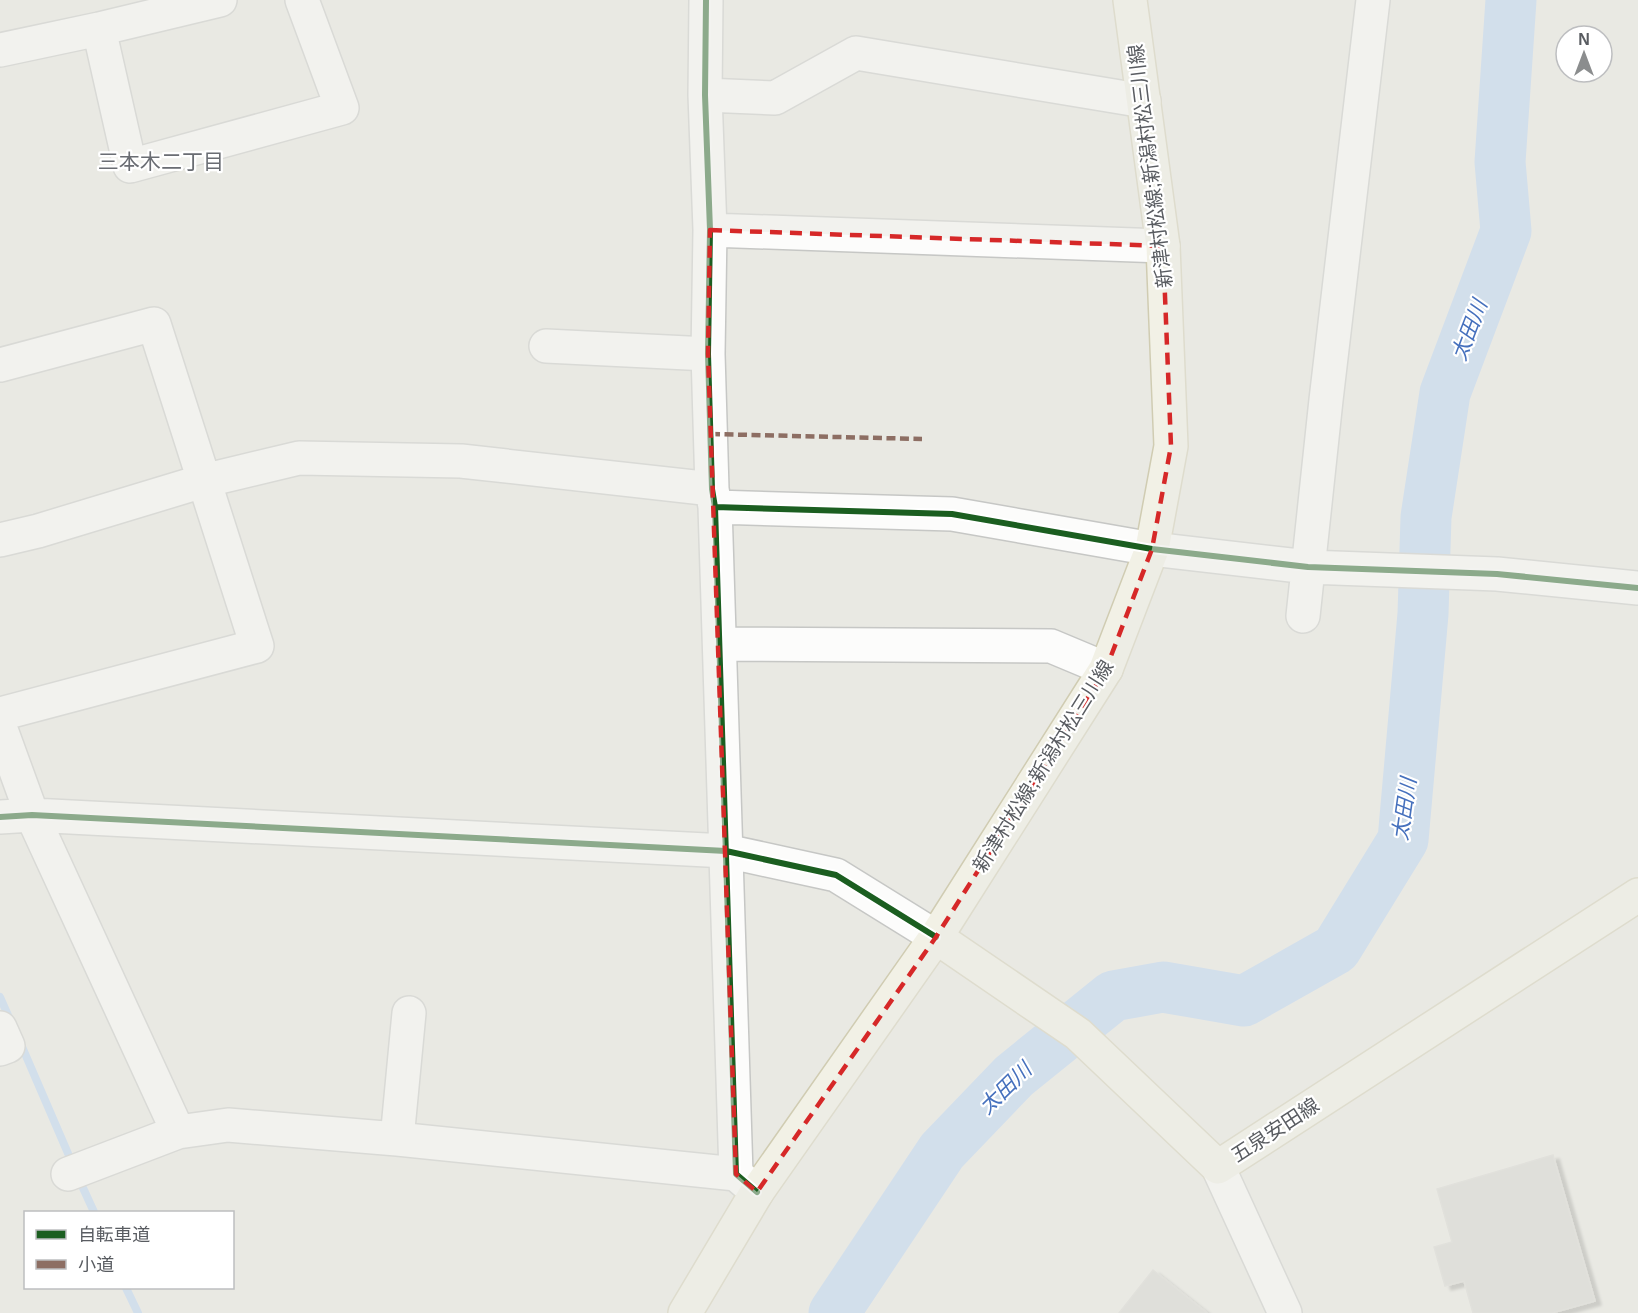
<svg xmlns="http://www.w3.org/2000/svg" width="1638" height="1313" viewBox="0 0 1638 1313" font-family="Helvetica,'Noto Sans JP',sans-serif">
<defs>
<filter id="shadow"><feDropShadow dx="6" dy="4" stdDeviation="1.5" flood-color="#0004"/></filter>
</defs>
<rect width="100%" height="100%" fill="#e9e9e3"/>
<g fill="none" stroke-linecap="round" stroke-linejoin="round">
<path stroke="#b7d2f4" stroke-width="8" d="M 0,997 L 11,1022
M 20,1042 L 73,1165
M 78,1177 L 94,1212
M 126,1288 L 138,1313"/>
<path stroke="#b7d2f4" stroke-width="51" d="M 834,1313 L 942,1151 L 1014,1076 L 1113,996 L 1163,987 L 1244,1001 L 1336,949 L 1403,840 L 1423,614 L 1426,517 L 1445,393 L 1506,231 L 1500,162 L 1511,0"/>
</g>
<path fill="#d2d2ce" stroke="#d8d7d2" stroke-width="1.5" filter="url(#shadow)" d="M 1553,1155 L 1595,1301 L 1552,1313 L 1473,1313 L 1464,1281 L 1445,1286 L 1434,1247 L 1452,1242 L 1437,1189 Z
M 1153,1270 L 1207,1313 L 1119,1313 Z"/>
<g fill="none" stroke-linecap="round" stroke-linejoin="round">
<defs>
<path id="minor" d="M 706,0 L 705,95 L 710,230 L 708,354 L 712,489 L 715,507 L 736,1174 L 757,1192
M 99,29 L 130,166 L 342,108 L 302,0
M 0,50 L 99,29 L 220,0
M 705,95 L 775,98 L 856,53 L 1144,101
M 710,230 L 1163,246
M 546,346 L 708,354
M 0,365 L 154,324 L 257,646 L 0,714
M 715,507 L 952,514 L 1152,549 L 1308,567 L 1497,574 L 1638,588
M 0,540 L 38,531 L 203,481 L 299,458 L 461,461 L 712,489
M 1303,616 L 1326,400 L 1373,0
M 720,644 L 1051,646 L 1106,669
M 0,727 L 32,815 L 178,1132
M 0,817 L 32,815 L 726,851 L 836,875 L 936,937
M 0,1028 L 8,1046 L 0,1049
M 397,1139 L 409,1013
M 1218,1167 L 1285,1313
M 68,1174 L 178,1132 L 228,1125 L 397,1139 L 736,1174"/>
<path id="major" d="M 936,937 L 1078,1034 L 1218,1167 L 1638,895
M 685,1313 L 757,1192 L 936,937 L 1106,669 L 1152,549 L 1171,446 L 1163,246 L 1130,0"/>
</defs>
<use href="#minor" stroke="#c6c7c5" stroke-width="36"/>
<use href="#major" stroke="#d0ccb2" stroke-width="36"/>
<use href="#minor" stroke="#fcfcfb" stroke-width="33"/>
<use href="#major" stroke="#f2f1e6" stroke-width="33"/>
<path stroke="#8d6e63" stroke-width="4.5" stroke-dasharray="9 4.5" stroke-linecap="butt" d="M 711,434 L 922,439"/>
<defs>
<path id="cycleway" d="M 706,0 L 705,95 L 710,230 L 708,354 L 712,489 L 715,507 L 736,1174 L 757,1192
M 715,507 L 952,514 L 1152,549 L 1308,567 L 1497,574 L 1638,588
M 0,817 L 32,815 L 726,851 L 836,875 L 936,937"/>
</defs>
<use href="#cycleway" stroke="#fff" stroke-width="10"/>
<use href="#cycleway" stroke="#1b5e20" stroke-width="6"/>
</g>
<path d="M0 0H1638V1313H0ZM 710,230 L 1163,246 L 1171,446 L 1152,549 L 1106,669 L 936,937 L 757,1192 L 736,1174 L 708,354 Z" fill="#e9e9e3" fill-opacity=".55" fill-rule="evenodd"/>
<path fill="none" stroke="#d62828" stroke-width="4.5" stroke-dasharray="12 8" stroke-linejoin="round" d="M 710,230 L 1163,246 L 1171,446 L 1152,549 L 1106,669 L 936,937 L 757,1192 L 736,1174 L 708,354 Z"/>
<g text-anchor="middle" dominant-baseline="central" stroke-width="4.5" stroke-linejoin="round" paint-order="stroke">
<g font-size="20" fill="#595c61" stroke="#fff">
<text transform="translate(1150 166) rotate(-97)">新津村松線;新潟村松三川線</text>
<text transform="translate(1043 766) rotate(-58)">新津村松線;新潟村松三川線</text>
<text transform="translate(1275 1130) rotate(-33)">五泉安田線</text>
</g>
<g font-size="21" fill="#6a6d73" stroke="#fff">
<text x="161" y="161">三本木二丁目</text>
</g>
<g font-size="21" font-style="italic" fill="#4570bd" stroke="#fff">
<text transform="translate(1469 330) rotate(-69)">太田川</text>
<text transform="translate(1404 809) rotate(-82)">太田川</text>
<text transform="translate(1005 1088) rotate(-44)">太田川</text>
</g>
</g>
<rect x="24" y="1211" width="210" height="78" fill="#ffffff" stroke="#bdbec0" stroke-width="1.5"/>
<rect x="36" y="1230" width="30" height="9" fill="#1b5e20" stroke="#bdbec0" stroke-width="1.5"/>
<text x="78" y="1241" font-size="18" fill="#595c61">自転車道</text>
<rect x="36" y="1260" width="30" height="9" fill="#8d6e63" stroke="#bdbec0" stroke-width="1.5"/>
<text x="78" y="1271" font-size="18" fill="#595c61">小道</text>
<g transform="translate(1584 54)"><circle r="28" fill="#ffffff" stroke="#bdbec0" stroke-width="1.5"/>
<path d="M0-4.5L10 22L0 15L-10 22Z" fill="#8b8d8e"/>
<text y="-9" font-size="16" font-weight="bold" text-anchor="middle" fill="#595c61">N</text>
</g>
</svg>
